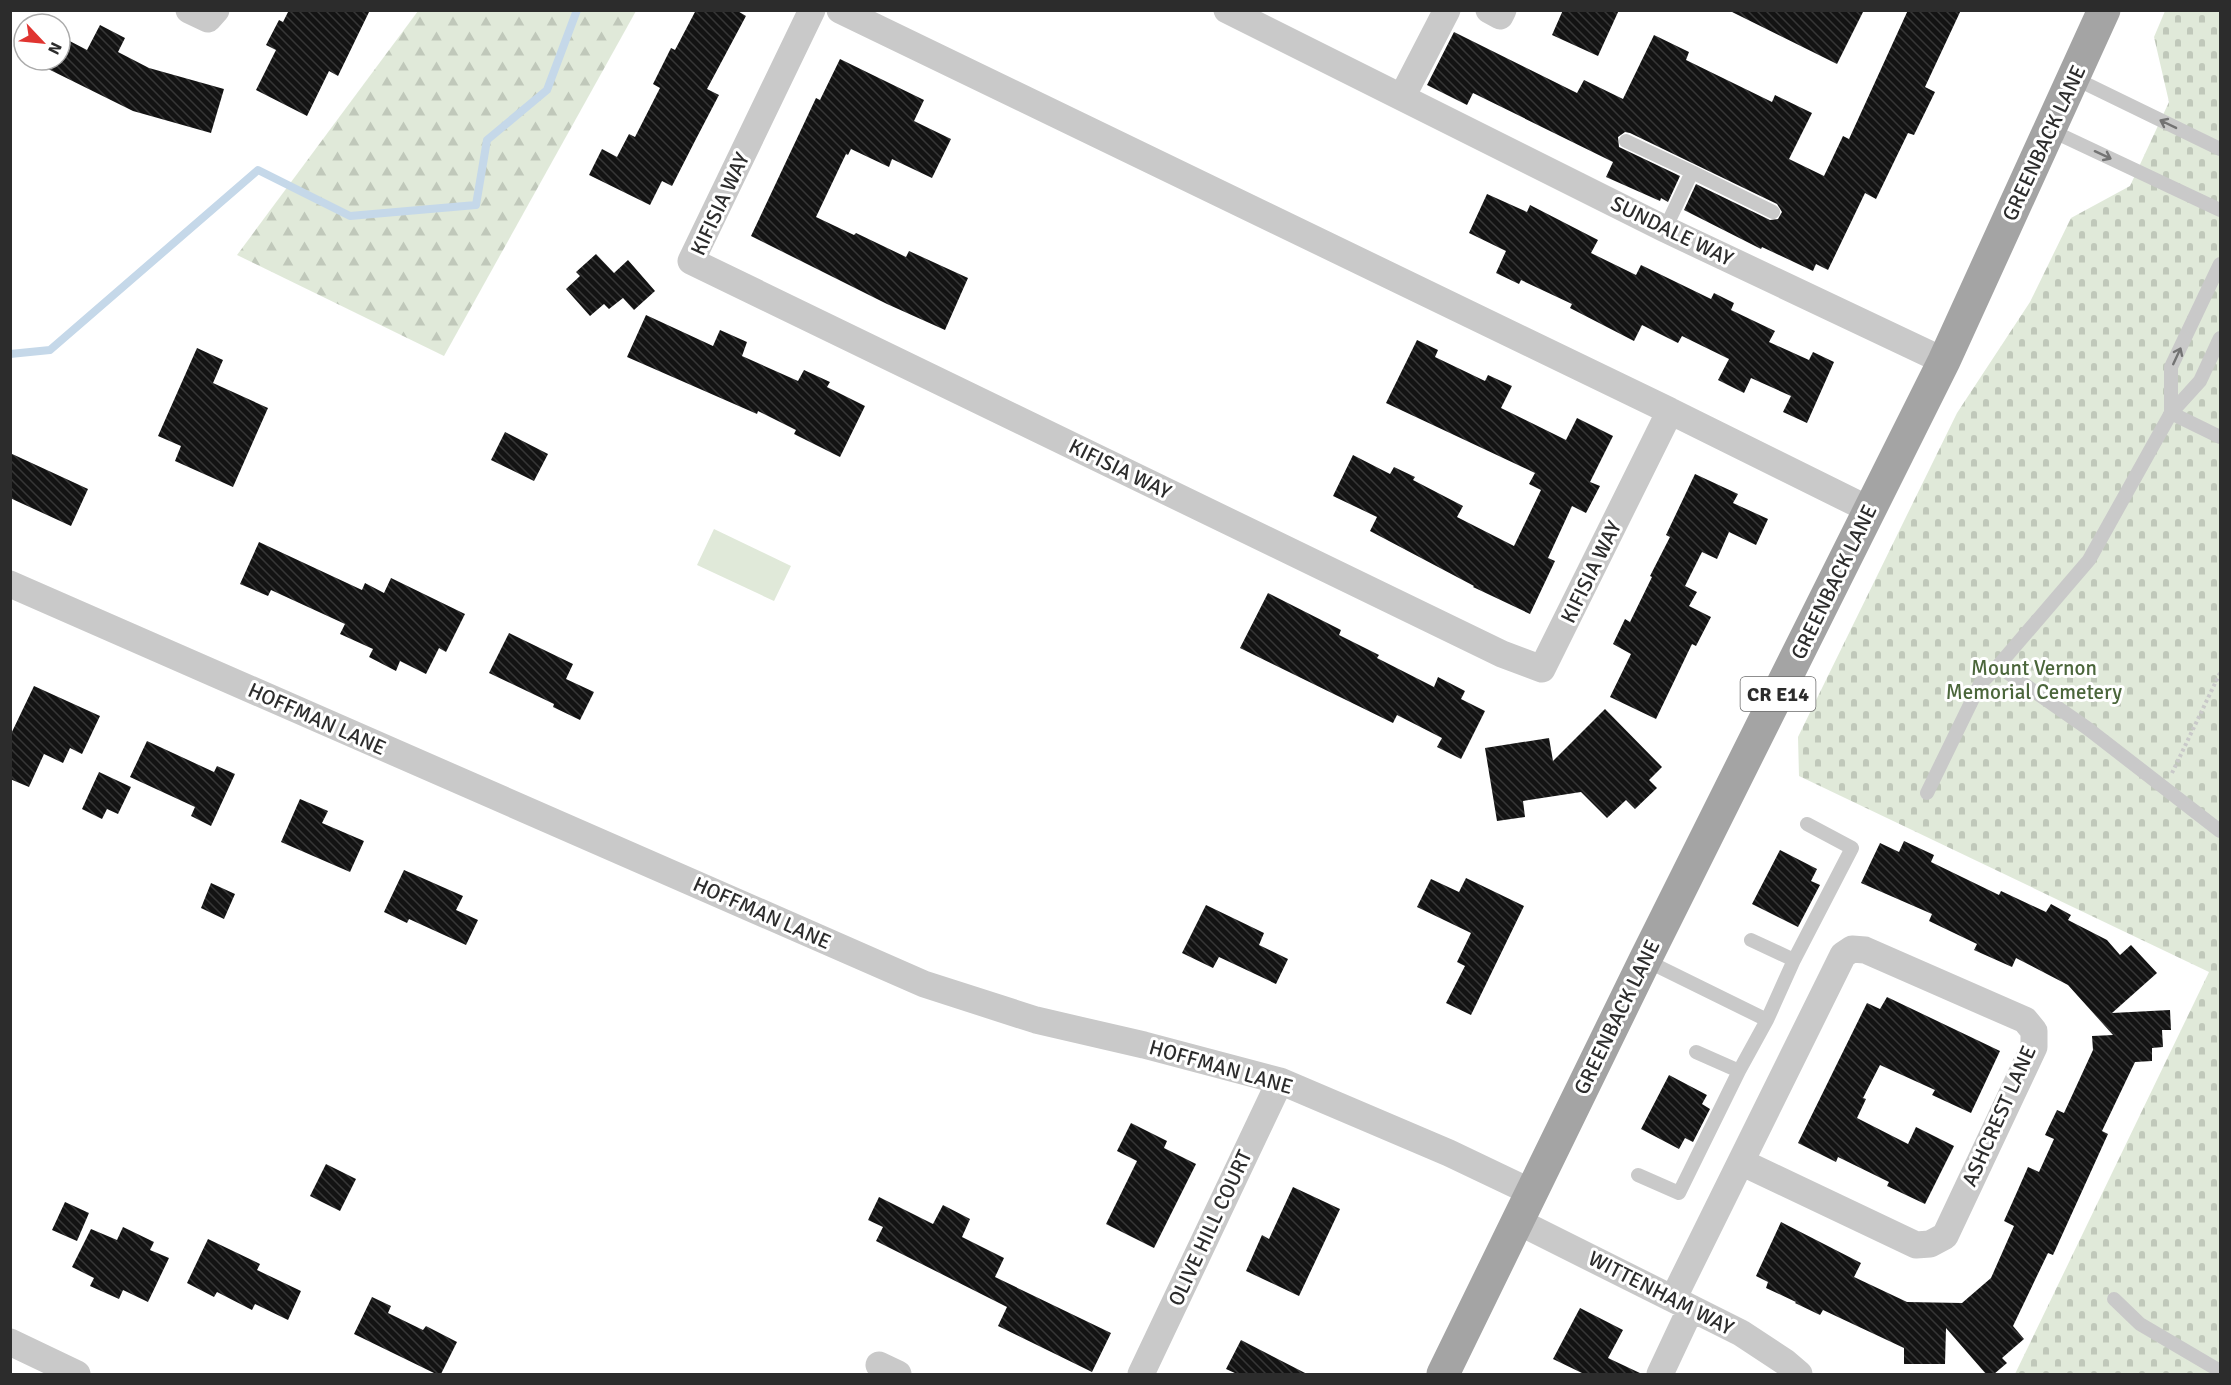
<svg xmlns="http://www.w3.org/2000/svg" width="2231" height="1385" viewBox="0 0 2231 1385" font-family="Signika,sans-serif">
<defs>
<pattern id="forest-firs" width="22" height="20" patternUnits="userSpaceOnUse" patternTransform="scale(1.5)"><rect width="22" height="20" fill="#e0e9d9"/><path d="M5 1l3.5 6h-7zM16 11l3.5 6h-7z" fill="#c0c8ba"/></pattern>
<pattern id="cemetery-stones" width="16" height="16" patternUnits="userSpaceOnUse" patternTransform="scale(1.5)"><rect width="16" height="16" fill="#e0e9d9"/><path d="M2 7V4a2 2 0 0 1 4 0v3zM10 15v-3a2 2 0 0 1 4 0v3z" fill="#c0c8ba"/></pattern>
<pattern id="building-back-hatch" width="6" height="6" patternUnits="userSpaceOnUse" patternTransform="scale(1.5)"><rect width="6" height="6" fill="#131313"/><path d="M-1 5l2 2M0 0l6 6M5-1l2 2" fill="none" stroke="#363636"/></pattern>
</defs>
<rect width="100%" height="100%" fill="#fff"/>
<path fill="url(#forest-firs)" d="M 418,11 L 636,11 L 444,356 L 237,255 Z"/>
<path fill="url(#cemetery-stones)" d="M 2165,11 L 2220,11 L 2220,1374 L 2015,1374 L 2209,972 L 1799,776 L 1798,737 L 1957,413 L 2030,302 L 2071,218 L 2130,186 L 2169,102 L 2154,37 Z"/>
<path fill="#e0e9d9" d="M 714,529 L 791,566 L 774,601 L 697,565 Z"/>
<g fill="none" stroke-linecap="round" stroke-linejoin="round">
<path stroke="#c5d8e9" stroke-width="8" d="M 10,354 L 50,350 L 258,170 L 350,216 L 476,205 L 487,140 L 547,90 L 577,10"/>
</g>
<path fill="url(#building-back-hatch)" d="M 289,10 L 370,10 L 338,76 L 329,71 L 307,116 L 256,90 L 276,50 L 266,45 L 279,20 L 283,22 Z
M 696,10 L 736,10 L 746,16 L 707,89 L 719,95 L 696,139 L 672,186 L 662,181 L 650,205 L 589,175 L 602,149 L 617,157 L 629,134 L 635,137 L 660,88 L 653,84 L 671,48 L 675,50 Z
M 1563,10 L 1619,10 L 1598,56 L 1552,35 Z
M 1728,10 L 1864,10 L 1837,64 Z
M 1908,10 L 1961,10 L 1925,87 L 1935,92 L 1914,135 L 1908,133 L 1876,199 L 1865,193 L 1828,270 L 1816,264 L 1813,271 L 1762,247 L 1761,249 L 1684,210 L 1696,184 L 1770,220 L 1778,219 L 1782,212 L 1777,204 L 1630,133 L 1625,132 L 1618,137 L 1619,147 L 1680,176 L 1668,202 L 1661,198 L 1660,201 L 1606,177 L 1613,162 L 1473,93 L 1467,105 L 1427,85 L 1454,32 L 1577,93 L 1584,80 L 1623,99 L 1654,35 L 1689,52 L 1686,60 L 1772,102 L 1775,95 L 1812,113 L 1789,159 L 1824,176 L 1843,136 L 1849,139 Z
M 100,25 L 125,38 L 118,52 L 149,68 L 224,89 L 211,133 L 133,111 L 30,60 L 60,60 L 60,36 L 87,50 Z
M 840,59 L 924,100 L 914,121 L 951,139 L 932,178 L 892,159 L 889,167 L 851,149 L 848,155 L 846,154 L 816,217 L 854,235 L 856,233 L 906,257 L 909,251 L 968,278 L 945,330 L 887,304 L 751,236 L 816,98 L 820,100 Z
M 1487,194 L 1527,212 L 1530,205 L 1598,240 L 1591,253 L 1636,275 L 1641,265 L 1711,299 L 1714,293 L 1734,303 L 1731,310 L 1775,331 L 1769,342 L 1809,360 L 1813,352 L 1834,362 L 1807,423 L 1783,412 L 1791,396 L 1751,378 L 1744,393 L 1718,380 L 1729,359 L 1682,336 L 1678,343 L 1642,325 L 1634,341 L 1570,308 L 1572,304 L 1521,280 L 1519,284 L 1496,273 L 1506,251 L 1469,233 Z
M 596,254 L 614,273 L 628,260 L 655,291 L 634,310 L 623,298 L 609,309 L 604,304 L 590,316 L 566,289 L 580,276 L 576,272 Z
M 646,315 L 713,346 L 720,330 L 747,342 L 742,356 L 798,381 L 804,370 L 830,382 L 827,387 L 865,406 L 840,457 L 794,434 L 796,430 L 758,411 L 757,414 L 627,357 Z
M 1417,340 L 1438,350 L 1435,357 L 1485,381 L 1488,375 L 1512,386 L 1501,408 L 1566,440 L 1577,418 L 1613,436 L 1590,482 L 1600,486 L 1586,513 L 1572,506 L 1548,558 L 1555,561 L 1530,614 L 1473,587 L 1474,586 L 1370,531 L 1377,517 L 1333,496 L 1353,455 L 1390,474 L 1394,467 L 1415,477 L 1413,480 L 1463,506 L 1457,517 L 1514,546 L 1541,490 L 1529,484 L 1535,473 L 1386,403 Z
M 197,348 L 223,360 L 213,383 L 268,408 L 233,487 L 175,461 L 181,446 L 158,436 Z
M 505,432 L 548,454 L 534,481 L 491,460 Z
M 10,453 L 88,489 L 71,526 L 10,498 Z
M 1695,474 L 1738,494 L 1733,503 L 1768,519 L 1756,545 L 1729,532 L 1717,559 L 1702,552 L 1685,586 L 1697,592 L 1689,606 L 1711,617 L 1696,646 L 1692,644 L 1656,719 L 1610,697 L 1631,654 L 1613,644 L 1625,619 L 1630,622 L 1652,577 L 1650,576 L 1670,537 L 1666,535 Z
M 259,542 L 362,590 L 365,583 L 384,593 L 391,578 L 465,614 L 446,652 L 439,648 L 426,674 L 400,661 L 396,671 L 369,657 L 373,649 L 340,634 L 345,624 L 271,590 L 268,596 L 240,584 Z
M 1268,593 L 1341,630 L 1339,635 L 1379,655 L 1377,658 L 1434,687 L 1438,677 L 1465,691 L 1461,699 L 1485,711 L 1461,759 L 1437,747 L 1442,738 L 1397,715 L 1393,723 L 1240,648 Z
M 509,633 L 573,664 L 566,679 L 594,692 L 580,720 L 553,707 L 554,704 L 489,673 Z
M 34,686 L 100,716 L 82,754 L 70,748 L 63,763 L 44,754 L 29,787 L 10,779 L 10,736 Z
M 1605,709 L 1662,767 L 1649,780 L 1657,788 L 1635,809 L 1626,800 L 1607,818 L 1581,792 L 1523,801 L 1525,817 L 1497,821 L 1485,748 L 1549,738 L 1553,761 Z
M 147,741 L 214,772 L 217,766 L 235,774 L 211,826 L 191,816 L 195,807 L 130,777 Z
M 99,772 L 131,787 L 118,814 L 107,809 L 102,819 L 82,809 Z
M 300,799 L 328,811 L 322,823 L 364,841 L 350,872 L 281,842 Z
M 1904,841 L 1934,855 L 1931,862 L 1999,895 L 2001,891 L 2046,912 L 2051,904 L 2071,915 L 2068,920 L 2107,940 L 2120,955 L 2131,945 L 2157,973 L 2112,1013 L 2170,1010 L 2171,1030 L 2162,1030 L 2163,1047 L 2152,1048 L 2152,1061 L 2135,1062 L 2102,1131 L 2108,1134 L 2053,1255 L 2048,1253 L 2013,1326 L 2024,1339 L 2002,1358 L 2007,1363 L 1994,1374 L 1986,1374 L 1946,1328 L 1945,1364 L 1904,1364 L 1904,1348 L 1823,1310 L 1820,1315 L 1795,1303 L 1796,1302 L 1766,1288 L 1768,1282 L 1756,1276 L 1781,1222 L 1861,1263 L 1854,1277 L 1907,1302 L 1962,1303 L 1991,1278 L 2014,1226 L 2004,1221 L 2017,1192 L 2028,1167 L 2039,1172 L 2054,1139 L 2045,1135 L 2057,1110 L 2064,1113 L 2093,1050 L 2092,1036 L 2113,1035 L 2068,985 L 2016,958 L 2012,967 L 1974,950 L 1977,944 L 1929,921 L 1932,914 L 1861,883 L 1880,843 L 1899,852 Z
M 1780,850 L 1817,869 L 1811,881 L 1820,885 L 1798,927 L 1752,904 Z
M 404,870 L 463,896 L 456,910 L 478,920 L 466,945 L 409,919 L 407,923 L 384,912 Z
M 1466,878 L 1524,906 L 1471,1015 L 1446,1003 L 1465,966 L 1457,962 L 1471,933 L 1417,907 L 1431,879 L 1459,892 Z
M 211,883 L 235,894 L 224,919 L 201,908 Z
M 1206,905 L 1264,933 L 1259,945 L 1288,959 L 1276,984 L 1219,957 L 1213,968 L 1182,953 Z
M 1887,997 L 2000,1051 L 1971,1113 L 1932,1095 L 1935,1090 L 1880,1065 L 1863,1098 L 1866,1099 L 1857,1118 L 1908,1144 L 1916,1127 L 1954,1146 L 1925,1204 L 1887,1186 L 1889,1182 L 1838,1157 L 1836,1162 L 1798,1143 L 1867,1003 L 1880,1009 Z
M 1669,1075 L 1707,1095 L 1702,1104 L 1710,1109 L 1693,1142 L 1685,1138 L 1679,1149 L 1641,1129 Z
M 1131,1123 L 1167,1141 L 1164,1148 L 1196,1164 L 1154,1248 L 1106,1224 L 1137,1161 L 1117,1151 Z
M 326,1164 L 356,1179 L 340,1211 L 310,1196 Z
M 1293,1187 L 1340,1209 L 1299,1296 L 1246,1271 L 1262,1235 L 1269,1239 Z
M 879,1197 L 933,1224 L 943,1205 L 970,1219 L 962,1237 L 1004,1258 L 995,1277 L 1111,1333 L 1092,1372 L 998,1326 L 1007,1307 L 876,1241 L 883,1227 L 868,1220 Z
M 65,1202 L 89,1213 L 77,1241 L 52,1230 Z
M 123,1227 L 154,1242 L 150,1250 L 169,1258 L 148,1302 L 123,1290 L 119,1299 L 90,1286 L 94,1278 L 72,1267 L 91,1229 L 117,1240 Z
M 208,1239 L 260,1264 L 257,1270 L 301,1291 L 288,1320 L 255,1304 L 252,1310 L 217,1292 L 214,1297 L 187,1283 Z
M 372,1297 L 391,1306 L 388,1313 L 423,1330 L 426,1326 L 457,1342 L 441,1374 L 436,1374 L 354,1334 Z
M 1580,1308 L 1623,1330 L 1608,1358 L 1642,1374 L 1584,1374 L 1553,1359 Z
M 1241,1340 L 1307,1374 L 1237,1374 L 1226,1369 Z"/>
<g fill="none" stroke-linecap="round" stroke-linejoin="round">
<path stroke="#c9c9c9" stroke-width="4" stroke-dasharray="3 3" stroke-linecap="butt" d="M 2172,773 L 2220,673"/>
<path stroke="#c9c9c9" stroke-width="14" d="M 2074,78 L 2220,149
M 2050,130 L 2220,210
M 1626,141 L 1692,172
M 1665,229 L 1692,172 L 1773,212
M 2171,413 L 2171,367 L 2220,264
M 2171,413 L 2220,437
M 1998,666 L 2087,728 L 2220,831
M 1927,793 L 1980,684 L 1998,666 L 2089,560 L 2171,413 L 2200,381 L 2220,338
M 1751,940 L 1794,960
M 1645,960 L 1767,1020 L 1794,960 L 1852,848 L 1807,824
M 1696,1052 L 1739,1071
M 1638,1175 L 1679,1193 L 1739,1071 L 1767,1020
M 2114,1299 L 2140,1324 L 2220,1371"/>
<path stroke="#c9c9c9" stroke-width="27" d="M 189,10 L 208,19 L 216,10
M 812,10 L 691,261 L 1502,654 L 1542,669 L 1670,411 L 840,10
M 1227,10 L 1665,229 L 1944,361
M 1489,10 L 1500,16 L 1503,10
M 1402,97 L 1447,10
M 1670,411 L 1870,510
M 10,584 L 924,984 L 1036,1020 L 1144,1045 L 1280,1081 L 1449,1153 L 1531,1192
M 1517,1221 L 1741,1333 L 1785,1362 L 1799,1374
M 1673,1299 L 1843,955 L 1852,949 L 1865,950 L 2025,1020 L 2034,1031 L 2034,1047 L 1945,1236 L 1930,1244 L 1916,1245 L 1741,1162
M 10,1342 L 77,1374
M 879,1365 L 898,1374
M 1141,1374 L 1280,1081
M 1660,1374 L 1691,1308"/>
<path stroke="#a4a4a4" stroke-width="33" d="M 1443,1374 L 1645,960 L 1944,361 L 2104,10"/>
</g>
<defs><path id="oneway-shaft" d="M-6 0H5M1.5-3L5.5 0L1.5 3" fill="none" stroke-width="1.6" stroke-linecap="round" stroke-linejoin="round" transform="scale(1.5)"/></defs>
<g stroke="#737373">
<use href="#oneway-shaft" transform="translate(2168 124) rotate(-154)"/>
<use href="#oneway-shaft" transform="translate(2103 155) rotate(25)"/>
<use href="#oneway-shaft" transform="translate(2177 356) rotate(-65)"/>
</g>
<g text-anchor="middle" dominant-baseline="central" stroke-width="6" stroke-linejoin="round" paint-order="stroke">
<rect fill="#fff" stroke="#6b6b6b" stroke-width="1.5" x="1740.5" y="677" width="75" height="34" rx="4.5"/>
<g font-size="20" font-weight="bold" fill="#2c2c2c">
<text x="1778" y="694">CR E14</text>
</g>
<g font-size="21" fill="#2c2c2c" stroke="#fff">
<text transform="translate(2044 143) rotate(-65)">GREENBACK LANE</text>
<text transform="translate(720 204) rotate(-65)">KIFISIA WAY</text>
<text transform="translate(1672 231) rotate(26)">SUNDALE WAY</text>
<text transform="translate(1120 469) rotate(26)">KIFISIA WAY</text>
<text transform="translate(1591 572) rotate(-64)">KIFISIA WAY</text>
<text transform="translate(1834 582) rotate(-64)">GREENBACK LANE</text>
<text transform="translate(317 719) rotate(24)">HOFFMAN LANE</text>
<text transform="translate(762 913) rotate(24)">HOFFMAN LANE</text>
<text transform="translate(1617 1017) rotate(-64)">GREENBACK LANE</text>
<text transform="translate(1221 1067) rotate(16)">HOFFMAN LANE</text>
<text transform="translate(1999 1116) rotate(-66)">ASHCREST LANE</text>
<text transform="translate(1210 1228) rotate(-65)">OLIVE HILL COURT</text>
<text transform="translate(1661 1293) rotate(27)">WITTENHAM WAY</text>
</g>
<g font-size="21" fill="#4b663b" stroke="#fff">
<text x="2034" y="668">Mount Vernon<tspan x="2034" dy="24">Memorial Cemetery</tspan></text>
</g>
</g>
<rect width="2231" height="1385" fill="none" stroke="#2c2c2c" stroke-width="24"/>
<g transform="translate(42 42) rotate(116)"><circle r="28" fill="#ffffff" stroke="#ababab" stroke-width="1.5"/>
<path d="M0-4.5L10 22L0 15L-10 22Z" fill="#e03430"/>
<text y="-9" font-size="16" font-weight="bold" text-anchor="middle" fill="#2c2c2c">N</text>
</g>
</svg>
